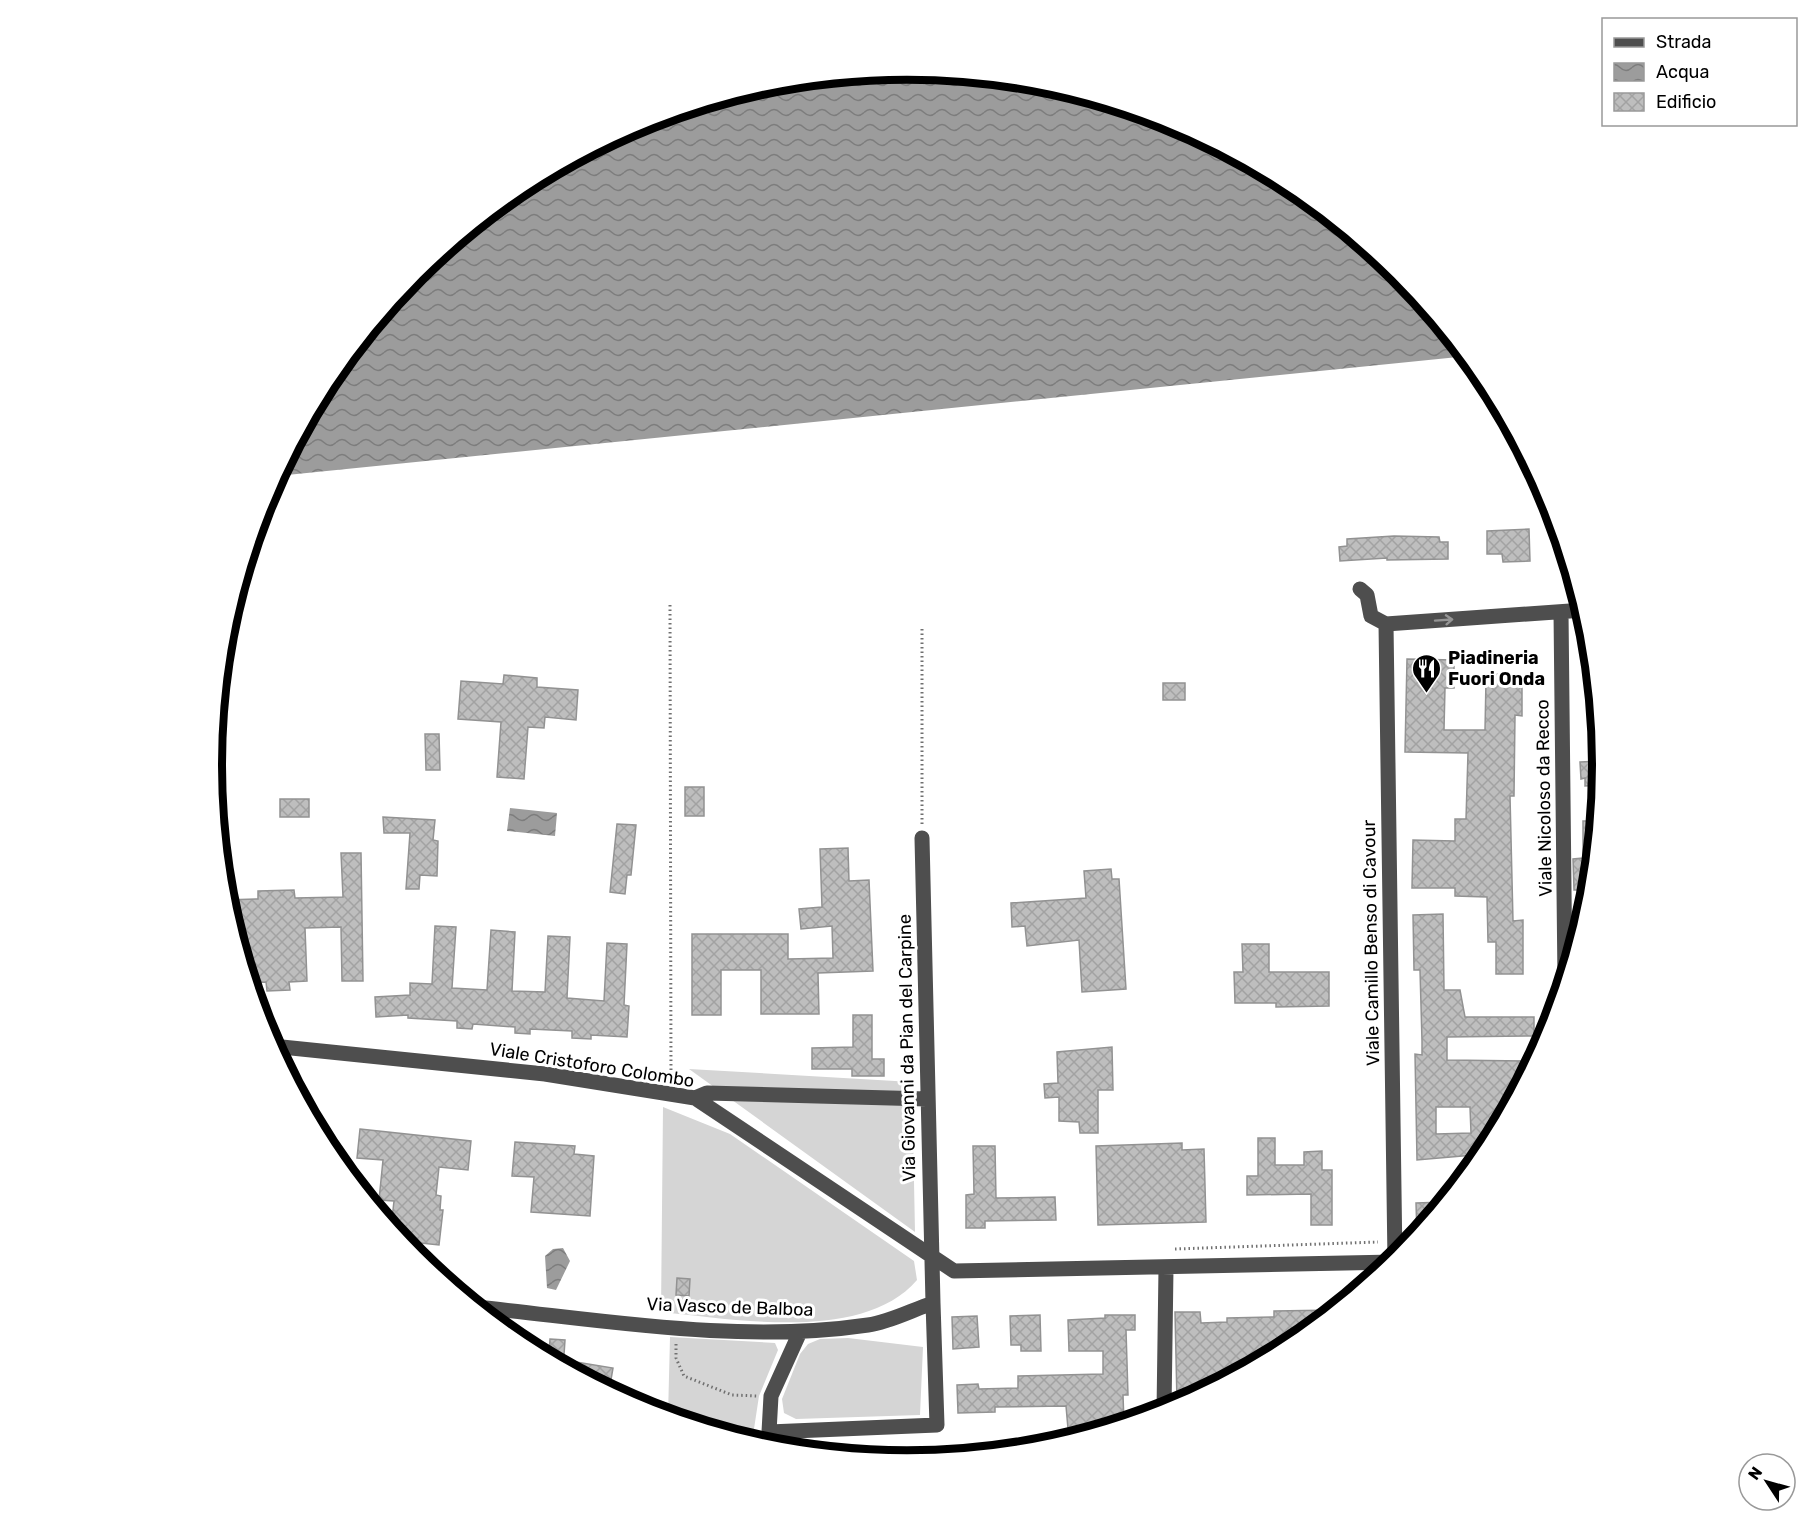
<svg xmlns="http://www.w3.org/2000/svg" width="1815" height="1530" viewBox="0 0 1815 1530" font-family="Rubik,sans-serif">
<defs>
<pattern id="water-waves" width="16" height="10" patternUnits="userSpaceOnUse" patternTransform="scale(1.5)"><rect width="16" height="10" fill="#9c9c9c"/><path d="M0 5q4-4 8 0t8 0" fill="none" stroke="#7d7d7d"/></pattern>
<pattern id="building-cross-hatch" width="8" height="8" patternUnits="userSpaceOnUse" patternTransform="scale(1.5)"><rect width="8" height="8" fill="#bebebe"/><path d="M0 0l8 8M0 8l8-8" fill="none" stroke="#a2a2a2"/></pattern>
</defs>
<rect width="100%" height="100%" fill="#fff"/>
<path fill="#d5d5d5" d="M 689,1069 L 912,1082 L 915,1232 Z
M 663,1107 L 730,1134 L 914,1261 L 917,1280 C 863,1343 734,1319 661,1312 Z
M 670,1337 L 775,1343 L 778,1350 L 759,1396 L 752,1442 L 668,1416 Z
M 848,1338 L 923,1347 L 920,1415 L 796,1419 L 784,1413 L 782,1399 L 800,1354 L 808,1344 L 820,1339 Z"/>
<path fill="url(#water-waves)" d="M 908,69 L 1044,82 L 1174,122 L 1294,186 L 1400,273 L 1468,356 L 277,476 L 329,378 L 416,273 L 521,186 L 641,122 L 772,82 Z
M 510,808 L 557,813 L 555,836 L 507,831 Z
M 563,1248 L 570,1261 L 556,1290 L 547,1288 L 545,1256 L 553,1249 Z"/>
<path fill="url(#building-cross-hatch)" stroke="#929292" stroke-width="1.5" fill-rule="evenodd" d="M 1529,529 L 1530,561 L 1503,562 L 1502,554 L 1487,554 L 1487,531 Z
M 1394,536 L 1439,537 L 1440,542 L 1448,542 L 1448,559 L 1387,560 L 1387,558 L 1340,561 L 1339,547 L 1347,546 L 1347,539 Z
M 1407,659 L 1454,660 L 1454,688 L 1445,688 L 1444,730 L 1485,730 L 1486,680 L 1489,679 L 1489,674 L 1508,674 L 1513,679 L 1522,679 L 1522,716 L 1515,715 L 1514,796 L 1510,796 L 1513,921 L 1523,920 L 1523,974 L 1496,974 L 1496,942 L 1488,942 L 1487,897 L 1455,896 L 1455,888 L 1412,888 L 1413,840 L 1455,841 L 1455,819 L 1466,819 L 1468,753 L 1405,752 Z
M 504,675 L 537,678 L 537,687 L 578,690 L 576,720 L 545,717 L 544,728 L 528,727 L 524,779 L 497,777 L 501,722 L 458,719 L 461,681 L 503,684 Z
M 1163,683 L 1185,683 L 1185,700 L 1163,700 Z
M 425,734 L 439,734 L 440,770 L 426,770 Z
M 1603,761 L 1602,785 L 1585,786 L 1585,778 L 1581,779 L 1580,762 Z
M 685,787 L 704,787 L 704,816 L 685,816 Z
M 280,799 L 309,799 L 309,817 L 280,817 Z
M 383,817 L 435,820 L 433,840 L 438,841 L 437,876 L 420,875 L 419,889 L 406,889 L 410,833 L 384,833 Z
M 1583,821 L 1598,821 L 1591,890 L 1574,890 L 1573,859 L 1583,858 Z
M 617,824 L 636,825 L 631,875 L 627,875 L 625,894 L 610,892 Z
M 848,848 L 849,881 L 869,880 L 873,971 L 818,973 L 819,1014 L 761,1014 L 761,970 L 721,970 L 721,1015 L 692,1015 L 692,934 L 788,934 L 788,959 L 833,958 L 832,926 L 801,929 L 799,909 L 822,907 L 820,849 Z
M 341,853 L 361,853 L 363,981 L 342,981 L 341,927 L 305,928 L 307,981 L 289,982 L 290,990 L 267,991 L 266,982 L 250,983 L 244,964 L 243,926 L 233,926 L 225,900 L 258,899 L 258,891 L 294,890 L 295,898 L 343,897 Z
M 1111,869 L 1112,879 L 1119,879 L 1126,989 L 1082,992 L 1079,940 L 1027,946 L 1025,926 L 1012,927 L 1011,903 L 1086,898 L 1084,871 Z
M 1443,914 L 1444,990 L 1460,990 L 1465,1017 L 1534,1017 L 1534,1036 L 1447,1037 L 1447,1060 L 1528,1061 L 1528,1073 L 1510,1107 L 1503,1107 L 1504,1119 L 1500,1127 L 1489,1127 L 1490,1138 L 1484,1139 L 1485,1154 L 1417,1160 L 1415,1054 L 1422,1055 L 1422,1041 L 1420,970 L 1414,970 L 1413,915 ZM 1436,1107 L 1470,1107 L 1471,1133 L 1436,1134 Z
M 435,926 L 456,927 L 452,988 L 487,990 L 491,930 L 515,932 L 512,991 L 545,992 L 548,936 L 570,937 L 567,998 L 604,1001 L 607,943 L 627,944 L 624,1005 L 629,1006 L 627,1037 L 591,1035 L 591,1039 L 572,1038 L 572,1031 L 530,1029 L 530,1034 L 515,1033 L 515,1027 L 473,1024 L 472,1029 L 457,1028 L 457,1021 L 408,1018 L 408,1015 L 376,1017 L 375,997 L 410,995 L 410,983 L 432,984 Z
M 1242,944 L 1269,944 L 1269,972 L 1329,972 L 1329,1006 L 1276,1007 L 1276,1003 L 1235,1003 L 1234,972 L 1243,972 Z
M 853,1015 L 872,1015 L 872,1059 L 884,1059 L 884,1076 L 852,1076 L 852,1069 L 812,1069 L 812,1048 L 853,1047 Z
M 1112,1047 L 1113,1090 L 1098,1090 L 1098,1133 L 1080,1133 L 1079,1122 L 1059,1121 L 1059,1097 L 1045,1098 L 1044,1084 L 1058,1083 L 1057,1052 Z
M 360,1129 L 471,1141 L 468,1170 L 439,1167 L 436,1195 L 441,1196 L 440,1210 L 443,1210 L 439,1245 L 402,1241 L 391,1228 L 394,1201 L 379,1200 L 383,1160 L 357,1158 Z
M 1258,1138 L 1275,1138 L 1275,1165 L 1304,1165 L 1304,1152 L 1322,1151 L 1322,1170 L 1332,1170 L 1332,1225 L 1311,1225 L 1311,1194 L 1247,1195 L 1247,1176 L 1258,1176 Z
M 515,1142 L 575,1146 L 574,1154 L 594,1156 L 590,1216 L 531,1212 L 534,1177 L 512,1176 Z
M 1182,1143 L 1182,1150 L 1204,1149 L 1206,1222 L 1098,1225 L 1096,1146 Z
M 973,1146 L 995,1146 L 996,1198 L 1055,1197 L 1056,1220 L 985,1221 L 985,1228 L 966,1228 L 966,1195 L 974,1194 Z
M 1444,1202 L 1434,1215 L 1417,1236 L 1416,1203 Z
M 677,1278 L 690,1279 L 689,1296 L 676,1295 Z
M 1335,1310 L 1294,1344 L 1244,1371 L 1232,1371 L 1232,1377 L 1187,1401 L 1177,1402 L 1175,1312 L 1200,1312 L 1201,1323 L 1227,1322 L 1227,1318 L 1274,1317 L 1274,1311 Z
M 1040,1315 L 1041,1351 L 1021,1351 L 1021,1345 L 1011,1345 L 1010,1316 Z
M 1105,1315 L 1135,1315 L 1135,1330 L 1126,1330 L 1128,1395 L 1123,1395 L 1124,1423 L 1069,1440 L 1066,1406 L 995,1407 L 995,1412 L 958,1413 L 957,1385 L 978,1384 L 979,1389 L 1018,1388 L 1018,1376 L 1103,1374 L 1103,1351 L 1069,1351 L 1068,1320 L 1105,1318 Z
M 977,1316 L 979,1347 L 953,1349 L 952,1317 Z
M 550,1339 L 565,1340 L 564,1355 L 549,1354 Z
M 552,1358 L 613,1368 L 609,1391 L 551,1360 Z"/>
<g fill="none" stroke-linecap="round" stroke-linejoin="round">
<path stroke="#707070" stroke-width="3" stroke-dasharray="1.5 3" stroke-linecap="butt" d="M 670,605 L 671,1080
M 922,824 L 922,628
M 1175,1249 L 1378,1242
M 676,1344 L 676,1358 L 684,1376 L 732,1395 L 757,1396"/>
<path stroke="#4e4e4e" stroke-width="15" d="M 1360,589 L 1367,595 L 1371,616 L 1386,624
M 1561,612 L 1565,982
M 1386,624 L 1395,1261
M 1386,624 L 1584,610
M 272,1046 L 545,1074 L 695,1098 L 954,1271 L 1394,1262
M 695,1098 L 707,1093 L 927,1099
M 476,1307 C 604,1320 739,1344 868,1325 C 890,1322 912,1310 933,1303 L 922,838
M 800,1332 L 771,1396 L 769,1432 L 937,1425 L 933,1303
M 1164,1411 L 1166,1268"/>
</g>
<defs><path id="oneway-shaft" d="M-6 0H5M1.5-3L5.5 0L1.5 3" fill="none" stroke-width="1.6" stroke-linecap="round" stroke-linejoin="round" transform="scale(1.5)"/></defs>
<use stroke="#959595" href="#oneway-shaft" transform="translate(1444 620) rotate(-4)"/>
<defs>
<symbol id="restaurant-pin" viewBox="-11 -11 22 30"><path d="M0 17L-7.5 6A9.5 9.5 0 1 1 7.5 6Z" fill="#000" stroke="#fff"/><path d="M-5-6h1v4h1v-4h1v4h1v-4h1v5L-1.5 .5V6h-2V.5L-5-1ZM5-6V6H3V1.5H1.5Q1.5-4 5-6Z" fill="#fff"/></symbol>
</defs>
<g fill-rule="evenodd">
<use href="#restaurant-pin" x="1410" y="652" width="33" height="45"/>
</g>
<g text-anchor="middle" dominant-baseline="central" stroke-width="6" stroke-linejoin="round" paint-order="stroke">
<g font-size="18" font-weight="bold" fill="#000" stroke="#fff" text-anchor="start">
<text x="1448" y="658">Piadineria<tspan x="1448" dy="21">Fuori Onda</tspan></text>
</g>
<g font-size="18" fill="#000" stroke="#fff">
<text transform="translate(1544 798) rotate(-91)">Viale Nicoloso da Recco</text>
<text transform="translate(1371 943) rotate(-91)">Viale Camillo Benso di Cavour</text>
<text transform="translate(907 1048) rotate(-91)">Via Giovanni da Pian del Carpine</text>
<text transform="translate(592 1065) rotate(9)">Viale Cristoforo Colombo</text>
<text transform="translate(730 1307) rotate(2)">Via Vasco de Balboa</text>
</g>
</g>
<path d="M0 0H1815V1530H0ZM222 765a685 685 0 1 1 1370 0a685 685 0 1 1-1370 0Z" fill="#fff" fill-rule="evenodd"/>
<path fill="none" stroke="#000" stroke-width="8" d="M222 765a685 685 0 1 1 1370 0a685 685 0 1 1-1370 0Z"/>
<rect x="1602" y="18" width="195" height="108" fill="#ffffff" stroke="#999999" stroke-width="1.5"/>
<rect x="1614" y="38" width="30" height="9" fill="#4e4e4e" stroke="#999999" stroke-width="1.5"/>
<text x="1656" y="48" font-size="18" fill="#000000">Strada</text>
<rect x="1614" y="63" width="30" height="18" fill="url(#water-waves)" stroke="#999999" stroke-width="1.5"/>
<text x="1656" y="78" font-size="18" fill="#000000">Acqua</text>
<rect x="1614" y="93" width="30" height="18" fill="url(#building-cross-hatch)" stroke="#999999" stroke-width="1.5"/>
<text x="1656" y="108" font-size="18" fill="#000000">Edificio</text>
<g transform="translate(1767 1482) rotate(306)"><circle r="28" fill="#ffffff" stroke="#999999" stroke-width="1.5"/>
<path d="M0-4.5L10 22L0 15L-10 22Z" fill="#000000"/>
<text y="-9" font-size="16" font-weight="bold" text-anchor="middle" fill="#000000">N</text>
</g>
</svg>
